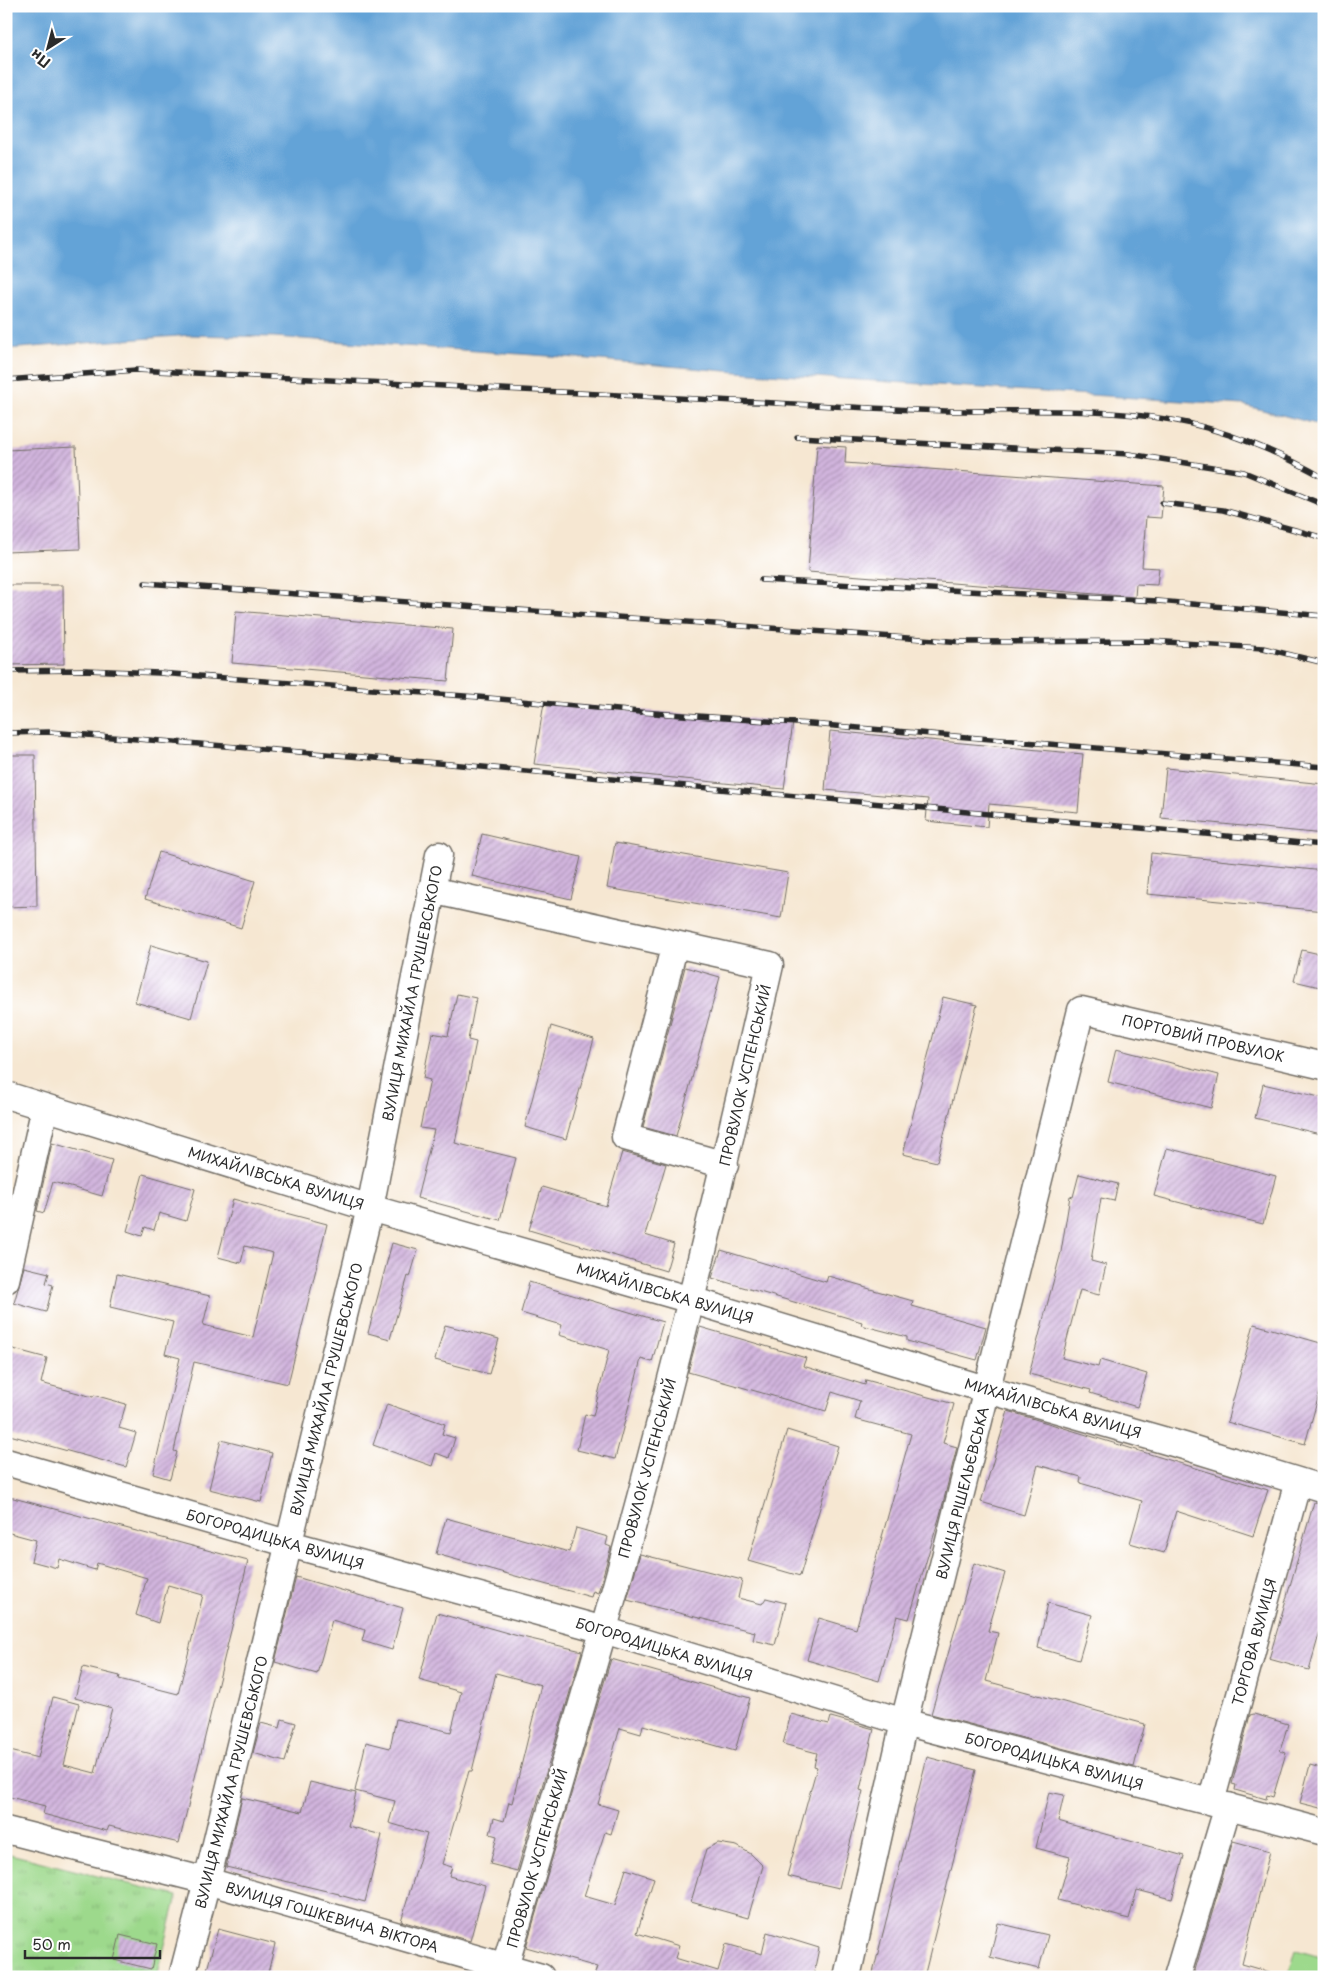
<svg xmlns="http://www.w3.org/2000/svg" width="1330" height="1983" viewBox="0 0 1330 1983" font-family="'Playpen Sans',sans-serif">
<defs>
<pattern id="park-tufts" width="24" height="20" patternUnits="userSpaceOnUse" patternTransform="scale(1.25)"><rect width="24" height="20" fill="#9dd98c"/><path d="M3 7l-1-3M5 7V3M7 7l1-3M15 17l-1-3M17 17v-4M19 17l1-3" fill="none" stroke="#87ba79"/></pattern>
<pattern id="building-hatch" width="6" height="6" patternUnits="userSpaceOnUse" patternTransform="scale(1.25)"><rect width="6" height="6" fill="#d2b5de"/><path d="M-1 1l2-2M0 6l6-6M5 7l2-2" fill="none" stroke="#ab93b4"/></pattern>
</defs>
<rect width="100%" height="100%" fill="#fff"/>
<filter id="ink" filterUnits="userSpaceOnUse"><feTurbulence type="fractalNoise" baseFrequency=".02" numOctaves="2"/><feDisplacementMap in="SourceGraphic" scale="10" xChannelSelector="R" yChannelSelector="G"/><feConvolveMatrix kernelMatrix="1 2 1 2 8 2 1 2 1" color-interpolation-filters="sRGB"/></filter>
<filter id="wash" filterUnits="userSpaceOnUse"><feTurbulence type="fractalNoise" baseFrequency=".0096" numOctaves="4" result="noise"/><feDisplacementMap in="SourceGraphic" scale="20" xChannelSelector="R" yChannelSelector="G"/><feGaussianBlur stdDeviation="1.12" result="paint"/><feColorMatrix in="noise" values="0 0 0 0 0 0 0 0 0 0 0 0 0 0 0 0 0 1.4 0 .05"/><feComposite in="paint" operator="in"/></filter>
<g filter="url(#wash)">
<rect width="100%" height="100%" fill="#f6e7d2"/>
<path fill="#9dd98c" stroke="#64825c" d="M 1296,1950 L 1324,1958 L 1324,1977 L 1288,1977 Z"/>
<path fill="url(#park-tufts)" stroke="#64825c" d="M 6,1853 L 177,1896 L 157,1977 L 6,1977 Z"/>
<path fill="#64a3d7" stroke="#486781" d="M 6,6 L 1324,6 L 1324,426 L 1243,405 L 737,372 L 577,358 L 274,337 L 191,335 L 6,349 Z"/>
<g id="blocks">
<path fill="url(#building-hatch)" d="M 817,445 L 846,447 L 845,463 L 1164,486 L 1161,518 L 1146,517 L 1142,567 L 1159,568 L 1157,585 L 1136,584 L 1135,597 L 808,572 Z
M 76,447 L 80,549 L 6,552 L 6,450 Z
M 6,585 L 63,585 L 64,664 L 6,665 Z
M 236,611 L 453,629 L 448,681 L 232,663 Z
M 544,703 L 793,722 L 784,789 L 534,764 Z
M 830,731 L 1083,754 L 1078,812 L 989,804 L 987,827 L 926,821 L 928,799 L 825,790 Z
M 6,755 L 35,755 L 37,906 L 6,907 Z
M 1166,768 L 1324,784 L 1324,834 L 1161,818 Z
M 482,834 L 581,857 L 571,899 L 472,876 Z
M 615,843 L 788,873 L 781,918 L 607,888 Z
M 159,852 L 255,881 L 241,928 L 145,899 Z
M 1151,853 L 1324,871 L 1324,911 L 1147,894 Z
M 151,945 L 207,961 L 191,1018 L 135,1002 Z
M 1302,950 L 1324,955 L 1324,988 L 1294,981 Z
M 685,967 L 720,977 L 676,1136 L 643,1127 Z
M 457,994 L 476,998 L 468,1040 L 476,1042 L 455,1143 L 516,1158 L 500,1220 L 417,1198 L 434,1130 L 420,1128 L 430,1080 L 423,1078 L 432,1033 L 448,1036 Z
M 943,997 L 977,1005 L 937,1162 L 903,1154 Z
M 551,1026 L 594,1039 L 566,1139 L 525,1127 Z
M 1116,1049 L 1219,1075 L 1211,1108 L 1108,1082 Z
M 1263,1084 L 1324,1098 L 1324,1135 L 1255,1118 Z
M 52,1143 L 112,1160 L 102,1196 L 53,1182 L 44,1213 L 37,1211 Z
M 1167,1148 L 1276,1176 L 1263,1224 L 1154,1196 Z
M 622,1152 L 666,1164 L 645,1235 L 674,1244 L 666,1271 L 529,1230 L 542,1187 L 606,1206 Z
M 143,1174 L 195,1189 L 186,1221 L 159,1213 L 154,1230 L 145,1227 L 142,1236 L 127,1231 Z
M 1079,1174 L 1118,1184 L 1114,1201 L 1101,1198 L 1091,1261 L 1106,1265 L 1099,1295 L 1080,1290 L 1062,1358 L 1098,1367 L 1100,1360 L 1147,1374 L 1137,1407 L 1090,1393 L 1091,1390 L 1029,1374 L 1061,1252 L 1070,1196 L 1073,1197 Z
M 233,1199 L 327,1224 L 288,1384 L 194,1362 L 174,1451 L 177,1452 L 170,1479 L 153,1474 L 180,1358 L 165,1354 L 173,1322 L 110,1307 L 117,1274 L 210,1296 L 203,1325 L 253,1337 L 273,1253 L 245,1246 L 241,1263 L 218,1257 Z
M 392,1243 L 418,1250 L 410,1277 L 408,1276 L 390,1339 L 368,1333 Z
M 721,1250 L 826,1282 L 828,1276 L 863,1286 L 863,1287 L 913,1301 L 912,1306 L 986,1327 L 977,1360 L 907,1341 L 907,1337 L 861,1325 L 862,1322 L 712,1278 Z
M 24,1267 L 49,1273 L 46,1283 L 53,1285 L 46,1312 L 14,1303 Z
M 529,1282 L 663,1322 L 652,1362 L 641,1359 L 615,1459 L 577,1450 L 585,1414 L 593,1416 L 609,1350 L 559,1335 L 562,1325 L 521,1313 Z
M 1254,1324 L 1324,1344 L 1324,1377 L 1305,1444 L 1227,1422 Z
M 445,1325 L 499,1339 L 489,1374 L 435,1360 Z
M 700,1327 L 806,1358 L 803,1366 L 865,1385 L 866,1380 L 954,1404 L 943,1443 L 957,1447 L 940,1515 L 909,1619 L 897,1616 L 879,1681 L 807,1660 L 819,1618 L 856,1629 L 911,1434 L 855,1419 L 860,1401 L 832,1392 L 826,1411 L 688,1372 Z
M 6,1347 L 47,1358 L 41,1383 L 93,1397 L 94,1395 L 126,1404 L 119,1428 L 136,1433 L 126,1467 L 6,1434 Z
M 387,1404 L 445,1424 L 442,1434 L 455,1438 L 449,1458 L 436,1453 L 432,1466 L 373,1445 Z
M 1008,1411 L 1268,1490 L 1253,1536 L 1176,1511 L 1164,1553 L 1130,1543 L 1142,1501 L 1080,1483 L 1081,1477 L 1038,1465 L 1024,1515 L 981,1502 Z
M 787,1430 L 838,1446 L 800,1576 L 748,1561 Z
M 221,1440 L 272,1453 L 261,1502 L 209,1489 Z
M 6,1496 L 248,1561 L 179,1843 L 109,1826 L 107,1831 L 43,1814 L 45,1806 L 6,1796 L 6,1750 L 38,1758 L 53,1697 L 79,1704 L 64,1765 L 95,1773 L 112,1708 L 75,1698 L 83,1667 L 120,1676 L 119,1679 L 178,1694 L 203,1595 L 168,1585 L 158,1623 L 136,1615 L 147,1578 L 97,1563 L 95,1570 L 59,1559 L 57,1568 L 31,1561 L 36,1540 L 6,1532 Z
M 1314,1502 L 1324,1504 L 1324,1617 L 1309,1670 L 1269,1659 Z
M 446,1518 L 569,1552 L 576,1528 L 608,1537 L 606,1545 L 611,1547 L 598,1593 L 593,1591 L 591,1597 L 436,1554 Z
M 640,1554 L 742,1580 L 738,1598 L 762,1604 L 766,1598 L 786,1603 L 775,1645 L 753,1640 L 755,1632 L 627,1600 Z
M 974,1563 L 1005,1573 L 988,1631 L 998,1633 L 986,1681 L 1145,1724 L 1134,1767 L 931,1714 Z
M 296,1577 L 403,1608 L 392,1650 L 362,1641 L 365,1630 L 332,1620 L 317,1674 L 275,1662 Z
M 1048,1603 L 1092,1615 L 1079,1660 L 1038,1648 Z
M 437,1613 L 518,1636 L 582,1651 L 517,1871 L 490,1864 L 497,1836 L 490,1834 L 494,1818 L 504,1821 L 509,1802 L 512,1803 L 541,1685 L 496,1673 L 472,1771 L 469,1771 L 442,1864 L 452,1867 L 449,1876 L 485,1886 L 470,1941 L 401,1921 L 427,1834 L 389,1823 L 395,1801 L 355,1791 L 366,1742 L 390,1748 L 396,1719 L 451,1732 L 461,1692 L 419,1680 Z
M 611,1659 L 750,1698 L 735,1751 L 643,1725 L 641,1734 L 620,1728 L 598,1804 L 618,1810 L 611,1834 L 605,1832 L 584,1896 L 615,1905 L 626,1869 L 654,1878 L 637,1933 L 679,1946 L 675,1958 L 718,1971 L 726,1944 L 762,1954 L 767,1932 L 819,1948 L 813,1977 L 607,1977 L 595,1973 L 597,1967 L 526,1947 Z
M 791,1714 L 829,1724 L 831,1717 L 874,1729 L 860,1790 L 863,1791 L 839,1888 L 787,1876 L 817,1767 L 814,1766 L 817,1753 L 783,1744 Z
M 1254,1714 L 1288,1724 L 1280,1751 L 1286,1753 L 1273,1797 L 1267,1795 L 1266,1799 L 1235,1790 L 1236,1785 L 1232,1784 L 1250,1715 Z
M 282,1719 L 296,1723 L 285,1762 L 253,1753 L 261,1723 L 280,1728 Z
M 927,1757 L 976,1770 L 924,1977 L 872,1977 Z
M 1310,1765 L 1324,1769 L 1324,1809 L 1300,1803 Z
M 310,1782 L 356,1793 L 348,1826 L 382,1835 L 365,1902 L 339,1895 L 339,1894 L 226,1867 L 242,1798 L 302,1812 Z
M 1049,1792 L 1064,1795 L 1058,1821 L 1184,1856 L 1172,1899 L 1137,1890 L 1129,1919 L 1058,1900 L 1070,1857 L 1036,1848 Z
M 1233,1841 L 1270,1851 L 1242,1964 L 1270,1972 L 1270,1977 L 1193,1977 Z
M 718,1843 L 737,1846 L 751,1854 L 763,1866 L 748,1918 L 691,1902 L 706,1849 Z
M 998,1923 L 1048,1935 L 1039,1969 L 990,1957 Z
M 218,1929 L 275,1944 L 267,1977 L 205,1977 Z
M 120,1935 L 157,1944 L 151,1969 L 114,1960 Z"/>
</g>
</g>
<g filter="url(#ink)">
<use href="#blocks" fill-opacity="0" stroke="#726d65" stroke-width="1"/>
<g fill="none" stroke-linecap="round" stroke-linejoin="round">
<defs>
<path id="minor" d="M 431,890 L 770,965 C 719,1189 666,1411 603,1632 C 571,1743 538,1855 505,1966
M 675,944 L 625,1137 L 725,1165
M 6,1095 L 370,1208 L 691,1300 L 988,1390 L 1184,1446 L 1324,1489
M 6,1280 L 45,1107
M 6,1462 L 297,1546 L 604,1630 L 904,1722 L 1324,1832
M 1211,1802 L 1298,1481
M 6,1830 L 207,1881 L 541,1977
M 182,1977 L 207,1881 L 370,1208 L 439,855
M 847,1977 L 904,1722 L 1081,1010 L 1324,1066
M 1177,1977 L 1228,1806"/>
</defs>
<use href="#minor" stroke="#726d65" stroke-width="29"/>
<use href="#minor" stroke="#fff" stroke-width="26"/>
<defs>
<path id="rail" d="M 6,380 L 136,370 L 870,408 C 899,409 928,411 957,411 C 1029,411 1101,408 1172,420 C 1220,428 1282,453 1324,478
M 797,437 L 1129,454 L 1244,472 L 1324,505
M 1162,503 L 1223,510 L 1324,538
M 761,580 L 1158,601 L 1324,616
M 145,583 L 963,642 L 1150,641 L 1263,648 L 1324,663
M 6,671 L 86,670 L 159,673 L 478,697 L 640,712 L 811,724 L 1324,767
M 6,733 L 49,732 L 450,764 L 1324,845"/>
</defs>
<use href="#rail" stroke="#2b2b2b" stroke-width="5.5"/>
<use href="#rail" stroke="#fff" stroke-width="4" stroke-dasharray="11" stroke-linecap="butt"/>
</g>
</g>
<g text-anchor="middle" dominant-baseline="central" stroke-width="5" stroke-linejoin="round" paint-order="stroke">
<g font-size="14" fill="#2b2b2b" stroke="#fff">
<text transform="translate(412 993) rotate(-79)">ВУЛИЦЯ МИХАЙЛА ГРУШЕВСЬКОГО</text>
<text transform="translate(1203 1038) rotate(13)">ПОРТОВИЙ ПРОВУЛОК</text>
<text transform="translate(745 1075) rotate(-77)">ПРОВУЛОК УСПЕНСЬКИЙ</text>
<text transform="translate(276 1178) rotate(17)">МИХАЙЛІВСЬКА ВУЛИЦЯ</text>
<text transform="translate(665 1293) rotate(16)">МИХАЙЛІВСЬКА ВУЛИЦЯ</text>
<text transform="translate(326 1389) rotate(-76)">ВУЛИЦЯ МИХАЙЛА ГРУШЕВСЬКОГО</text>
<text transform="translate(1053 1408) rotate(16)">МИХАЙЛІВСЬКА ВУЛИЦЯ</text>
<text transform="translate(647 1468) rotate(-75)">ПРОВУЛОК УСПЕНСЬКИЙ</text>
<text transform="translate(962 1493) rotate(-76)">ВУЛИЦЯ РІШЕЛЬЄВСЬКА</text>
<text transform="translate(275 1539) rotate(16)">БОГОРОДИЦЬКА ВУЛИЦЯ</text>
<text transform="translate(1254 1642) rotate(-75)">ТОРГОВА ВУЛИЦЯ</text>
<text transform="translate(664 1649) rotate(17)">БОГОРОДИЦЬКА ВУЛИЦЯ</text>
<text transform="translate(1054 1761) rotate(15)">БОГОРОДИЦЬКА ВУЛИЦЯ</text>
<text transform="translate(231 1782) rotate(-76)">ВУЛИЦЯ МИХАЙЛА ГРУШЕВСЬКОГО</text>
<text transform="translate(537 1858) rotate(-74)">ПРОВУЛОК УСПЕНСЬКИЙ</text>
<text transform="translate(332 1917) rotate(16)">ВУЛИЦЯ ГОШКЕВИЧА ВІКТОРА</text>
</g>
</g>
<rect width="1330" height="1983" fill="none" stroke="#fff" stroke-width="25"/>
<g transform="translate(48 48) rotate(216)" stroke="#ffffff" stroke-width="4" paint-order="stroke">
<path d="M0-4L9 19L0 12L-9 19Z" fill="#2b2b2b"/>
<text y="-8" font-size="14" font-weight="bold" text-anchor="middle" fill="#2b2b2b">Пн</text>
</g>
<path d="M25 1950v8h135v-8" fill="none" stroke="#2b2b2b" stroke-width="2.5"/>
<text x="32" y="1950" font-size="15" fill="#2b2b2b" stroke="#ffffff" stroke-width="4" paint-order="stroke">50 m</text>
</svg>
